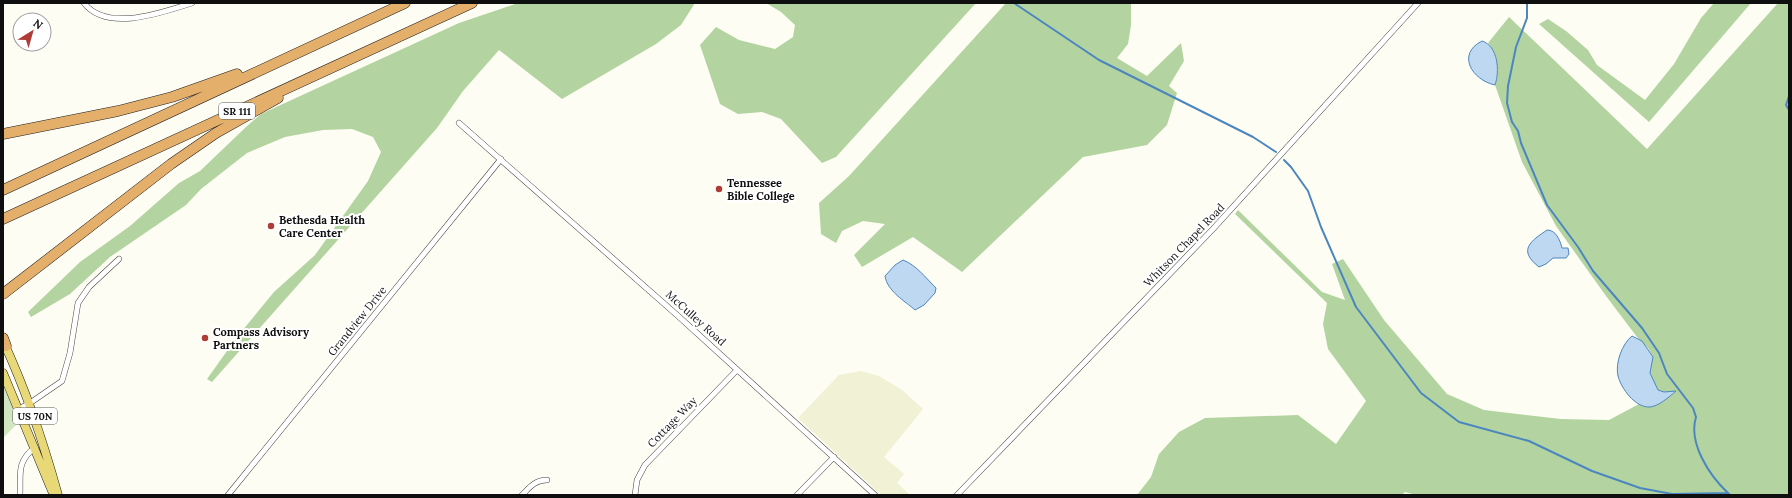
<svg xmlns="http://www.w3.org/2000/svg" width="1792" height="498" viewBox="0 0 1792 498" font-family="Lora,serif">
<rect width="100%" height="100%" fill="#fefdf3"/>
<path fill="#f1f1d5" d="M 861,371 L 879,376 L 902,390 L 923,409 L 884,457 L 904,474 L 897,483 L 910,495 L 881,495 L 798,418 L 839,375 Z"/>
<path fill="#d0e5c0" d="M 3,386 L 17,417 L 16,425 L 3,438 Z"/>
<path fill="#b3d4a1" d="M 518,3 L 695,3 L 681,25 L 656,44 L 562,99 L 499,50 L 463,91 L 437,128 L 212,382 L 207,379 L 237,337 L 274,292 L 315,255 L 368,181 L 381,152 L 373,137 L 352,129 L 323,130 L 285,137 L 247,153 L 201,189 L 186,205 L 110,257 L 70,294 L 31,317 L 28,312 L 80,262 L 130,226 L 179,183 L 200,171 L 246,127 L 261,114 L 459,23 Z
M 766,3 L 976,3 L 836,157 L 822,163 L 781,119 L 762,112 L 738,114 L 720,104 L 700,45 L 716,27 L 739,40 L 775,49 L 793,37 L 795,25 L 781,12 Z
M 1006,3 L 1131,3 L 1131,25 L 1128,44 L 1117,58 L 1147,76 L 1181,43 L 1184,61 L 1169,86 L 1177,93 L 1167,125 L 1147,145 L 1083,157 L 962,272 L 913,237 L 862,267 L 854,255 L 885,224 L 863,221 L 842,231 L 836,243 L 821,234 L 819,203 L 849,176 Z
M 1714,3 L 1751,3 L 1649,122 L 1539,24 L 1548,19 L 1566,31 L 1588,50 L 1597,65 L 1645,100 L 1674,64 L 1701,18 Z
M 1778,3 L 1789,3 L 1789,495 L 1416,495 L 1405,492 L 1402,495 L 1137,495 L 1151,477 L 1159,454 L 1179,432 L 1205,418 L 1298,415 L 1336,444 L 1366,401 L 1328,349 L 1323,324 L 1327,303 L 1235,214 L 1238,210 L 1322,292 L 1345,300 L 1332,264 L 1343,259 L 1384,320 L 1447,394 L 1484,410 L 1561,419 L 1609,420 L 1639,404 C 1642,405 1646,407 1649,407 C 1657,406 1669,397 1675,392 L 1664,392 L 1658,390 L 1653,383 L 1650,373 L 1653,357 L 1648,348 L 1637,337 L 1606,296 L 1556,226 L 1522,162 L 1495,85 C 1500,72 1497,53 1488,43 L 1509,17 L 1647,149 Z"/>
<path fill="#bdd8f0" stroke="#4c86be" d="M 1482,41 C 1498,46 1500,71 1495,85 C 1472,80 1456,54 1482,41 Z
M 1547,230 C 1556,230 1560,240 1562,248 L 1568,248 L 1569,254 L 1566,258 L 1553,258 L 1546,264 L 1539,267 C 1517,250 1531,241 1547,230 Z
M 903,260 C 916,265 926,278 936,288 L 935,293 L 924,305 L 915,310 C 905,301 887,291 885,276 L 895,265 Z
M 1632,336 L 1642,341 L 1653,357 L 1650,373 L 1658,390 L 1664,392 L 1676,391 C 1669,397 1659,406 1650,407 C 1635,408 1621,388 1618,376 C 1615,363 1622,344 1632,336 Z"/>
<g fill="none" stroke-linecap="round" stroke-linejoin="round">
<path stroke="#4c86be" stroke-width="2" d="M 1014,3 L 1099,60 L 1253,137 L 1276,152
M 1527,3 L 1527,18 L 1516,47 L 1508,86 L 1507,103 L 1512,122 L 1518,131 L 1521,143 L 1547,205 L 1578,247 L 1593,271 L 1642,328 L 1659,353 L 1667,374 L 1693,408 L 1696,417 C 1688,443 1709,475 1728,493
M 1789,96 L 1786,105 L 1789,110
M 1284,160 L 1291,167 L 1308,191 L 1321,227 L 1356,307 L 1421,393 L 1459,422 L 1529,441 L 1592,471 L 1640,488 L 1672,494 L 1728,493 L 1730,495"/>
<defs>
<path id="street" d="M 84,3 C 107,33 163,12 192,3
M 459,123 L 677,315 L 875,495
M 19,409 L 30,403 L 62,381 L 70,353 L 78,303 L 89,287 L 119,259
M 20,495 C 21,473 16,463 35,447
M 228,495 L 501,159
M 522,495 C 530,487 535,480 547,480
M 635,495 L 637,480 L 645,465 L 737,370
M 797,495 L 834,457
M 957,495 L 1213,229 L 1418,3"/>
<path id="primary" d="M 3,341 C 27,392 43,441 58,495
M 3,373 L 52,491"/>
<path id="highway" d="M 3,134 L 118,111 L 172,97 L 237,74
M 3,190 L 405,3
M 3,219 L 472,3
M 3,294 L 171,164 L 216,133 L 278,98
M 3,338 L 6,346"/>
</defs>
<use href="#street" stroke="#424242" stroke-width="6"/>
<use href="#primary" stroke="#202020" stroke-width="9"/>
<use href="#highway" stroke="#202020" stroke-width="11"/>
<use href="#street" stroke="#fff" stroke-width="5"/>
<use href="#primary" stroke="#e9d878" stroke-width="8"/>
<use href="#highway" stroke="#e4ae6b" stroke-width="10"/>
</g>
<g fill="#b03c37" stroke="#fff" stroke-width="1.5">
<circle cx="719" cy="189" r="4"/>
<circle cx="271" cy="226" r="4"/>
<circle cx="205" cy="338" r="4"/>
</g>
<g text-anchor="middle" dominant-baseline="central" stroke-width="4" stroke-linejoin="round" paint-order="stroke">
<g fill="#fff" stroke="#575757" stroke-width="1">
<rect x="219" y="103" width="36" height="16" rx="3"/>
<rect x="13" y="408" width="44" height="16" rx="3"/>
</g>
<g font-size="10" font-weight="bold" fill="#0f0f0f">
<text x="237" y="111">SR 111</text>
<text x="35" y="416">US 70N</text>
</g>
<g font-size="11" font-weight="bold" fill="#0f0f0f" stroke="#fff" text-anchor="start">
<text x="727" y="183">Tennessee<tspan x="727" dy="13">Bible College</tspan></text>
<text x="279" y="220">Bethesda Health<tspan x="279" dy="13">Care Center</tspan></text>
<text x="213" y="332">Compass Advisory<tspan x="213" dy="13">Partners</tspan></text>
</g>
<g font-size="11" fill="#0f0f0f" stroke="#fff">
<text transform="translate(1184 245) rotate(-46)">Whitson Chapel Road</text>
<text transform="translate(696 318) rotate(42)">McCulley Road</text>
<text transform="translate(357 321) rotate(-51)">Grandview Drive</text>
<text transform="translate(672 422) rotate(-46)">Cottage Way</text>
</g>
</g>
<rect width="1792" height="498" fill="none" stroke="#0f0f0f" stroke-width="8"/>
<g transform="translate(32 32) rotate(37)"><circle r="19" fill="#ffffff" stroke="#9f9f9f"/>
<path d="M0-3L7 15L0 10L-7 15Z" fill="#b03c37"/>
<text y="-6" font-size="11" font-weight="bold" text-anchor="middle" fill="#0f0f0f">N</text>
</g>
</svg>
